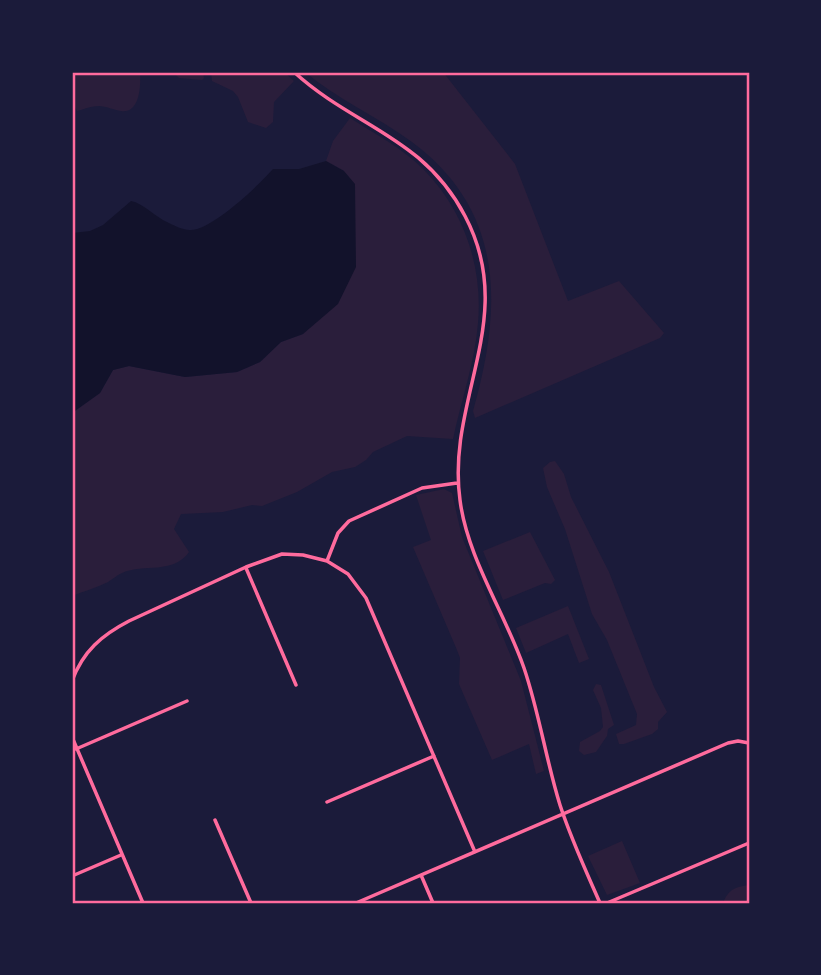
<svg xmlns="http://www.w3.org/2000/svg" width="821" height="975" viewBox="0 0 821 975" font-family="'Crimson Pro',serif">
<rect width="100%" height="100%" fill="#1b1b3a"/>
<path fill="#2a1e3b" d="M 72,72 L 140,72 C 141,85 140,114 121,111 C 114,110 106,106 99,106 C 92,106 84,109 77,111 L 72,102 Z
M 173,72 L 203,72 L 204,78 L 202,80 L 179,78 Z
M 211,72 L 284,72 L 294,81 L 274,102 L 273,122 L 266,128 L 248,122 L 238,97 L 233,91 L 212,81 Z
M 305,72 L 443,72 L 515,164 L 568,301 L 619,281 L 664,333 L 660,338 L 475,418 L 473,411 C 502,309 506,212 412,142 C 378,117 337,99 305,72 Z
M 350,118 C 375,134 404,149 425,171 C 464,211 483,267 478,323 C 475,362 461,401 453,439 L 407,436 L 373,452 L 366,460 L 355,467 L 332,472 L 297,492 L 262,506 L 252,505 L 223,512 L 181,514 L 174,529 L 189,552 C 173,575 144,563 122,573 C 117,575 113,579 108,582 C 96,588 84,591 72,596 L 72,413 L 100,393 L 113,370 L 129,366 L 185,377 L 237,372 L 260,362 L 281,342 L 303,334 L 344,171 L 326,161 L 333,141 Z
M 555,461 L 564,474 L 571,497 L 609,572 L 654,687 L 667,712 L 658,722 L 658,729 L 652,734 L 624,744 L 619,744 L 616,734 L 636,725 L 637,714 L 607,640 L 592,614 L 565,529 L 547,487 L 543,468 L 550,462 Z
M 444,489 L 452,493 L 462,537 L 521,681 L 544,771 L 536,774 L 529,744 L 492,760 L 459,684 L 460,658 L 457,650 L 413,547 L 431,540 L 416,495 Z
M 530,532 L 555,580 L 551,584 L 545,583 L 503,600 L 483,551 Z
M 568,606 L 589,659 L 579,663 L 568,634 L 526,653 L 516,628 Z
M 596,684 L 601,685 L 614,725 L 608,729 L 607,736 L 596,752 L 584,755 L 579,751 L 580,742 L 600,731 L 603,727 L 601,708 L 593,690 Z
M 622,841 L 640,883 L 607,895 L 588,856 Z
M 749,885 L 749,903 L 723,903 C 729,889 735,887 749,885 Z"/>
<path fill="#12122b" d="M 326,161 L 344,171 L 355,184 L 356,267 L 338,304 L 303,334 L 281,342 L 260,362 L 237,372 L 185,377 L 129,366 L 113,370 L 100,393 L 72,413 L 72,233 L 90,231 L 103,225 L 131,201 C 143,203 155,217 169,223 C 175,226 183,230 190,230 C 211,231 259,185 273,169 L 299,169 Z"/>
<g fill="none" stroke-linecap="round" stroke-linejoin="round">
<path stroke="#ff6b9d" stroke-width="3.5" d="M 294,72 C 354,127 423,136 465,216 C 519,318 446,399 460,500 C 467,557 505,613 524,668 C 539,712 546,760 560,805 C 571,839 586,871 600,903
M 327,561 L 338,533 L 349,521 L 422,488 L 457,483
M 246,568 L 296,685
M 72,681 C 83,651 102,635 129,621 L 246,567 L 282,554 L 303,555 L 327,561 L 348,574 L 366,598 L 475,852
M 72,737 L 143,903
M 76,749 L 187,701
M 327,802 L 434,756
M 215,820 L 251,903
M 421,875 L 433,903
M 72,876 L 121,855
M 356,903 L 728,743 L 738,741 L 749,743
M 607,903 L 749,843"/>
</g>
<rect width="821" height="975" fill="none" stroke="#1b1b3a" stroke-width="147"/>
<rect x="74" y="74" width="674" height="828" fill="none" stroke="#ff6b9d" stroke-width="2.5"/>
</svg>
